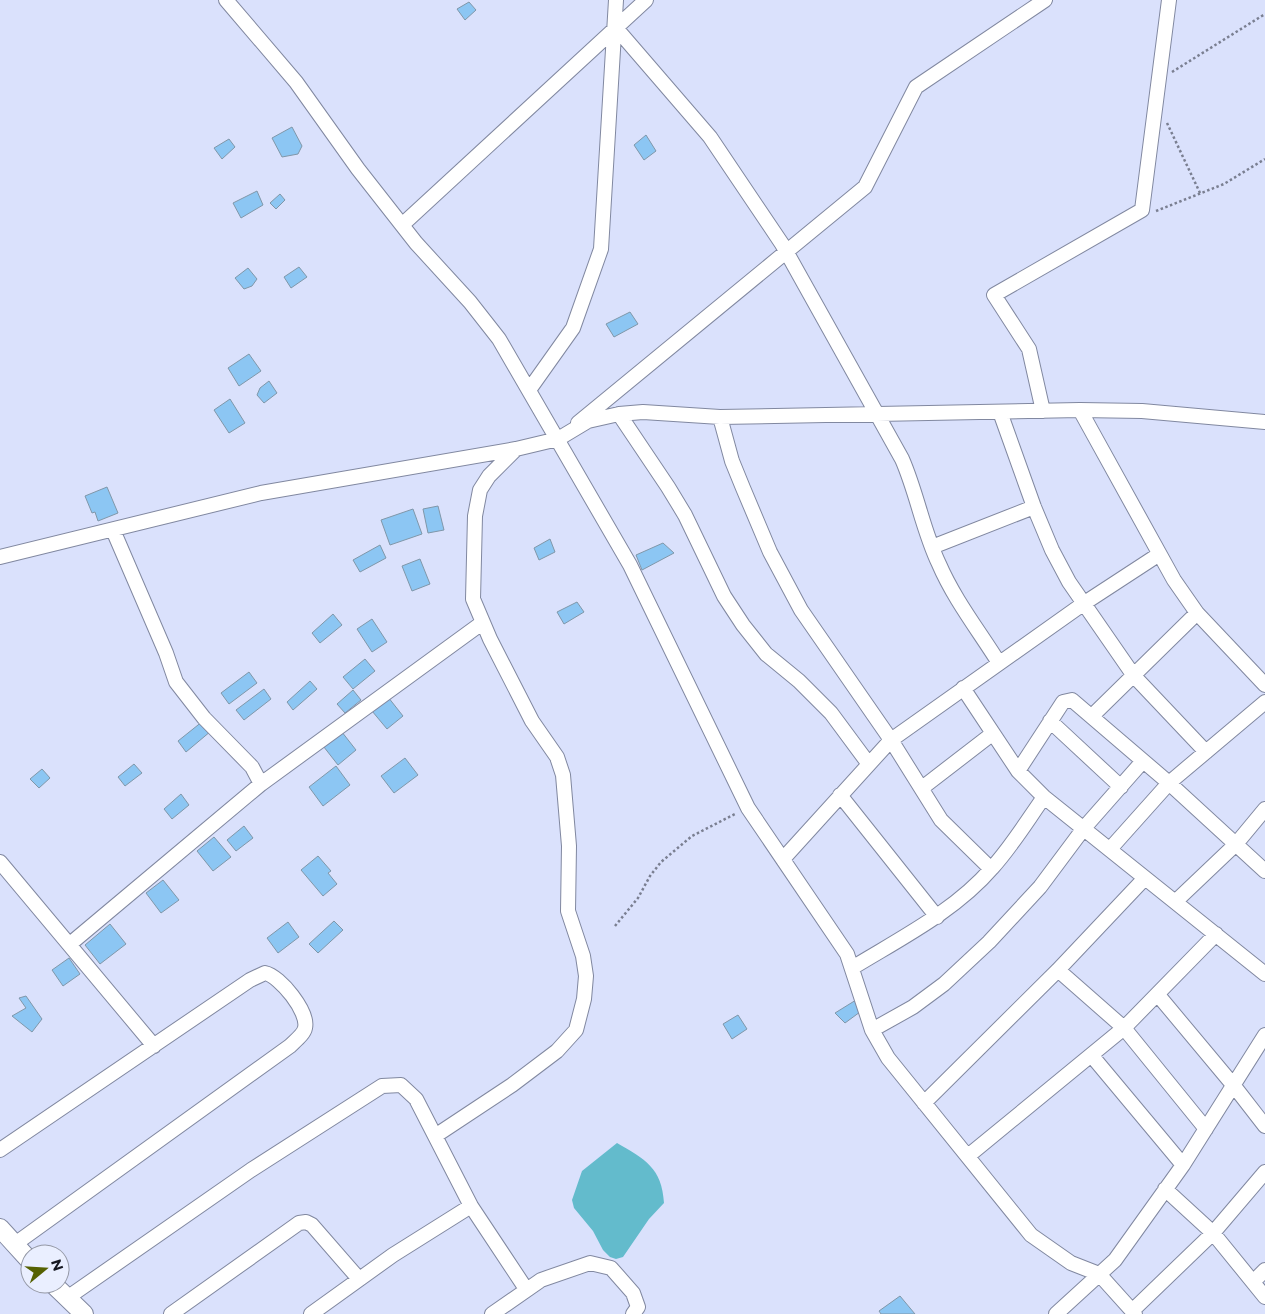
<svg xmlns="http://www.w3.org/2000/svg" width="1265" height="1314" viewBox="0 0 1265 1314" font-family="Montserrat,sans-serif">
<rect width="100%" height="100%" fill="#dae1fc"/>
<path fill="#63bbcc" d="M 617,1143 C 645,1159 662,1168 664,1203 L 649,1219 L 623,1257 L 616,1259 L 610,1257 L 603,1250 L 593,1231 L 574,1208 L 572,1200 L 582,1171 Z"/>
<path fill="#8cc6f3" stroke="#8097a9" d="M 469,2 L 476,10 L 465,20 L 457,9 Z
M 292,127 L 302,146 L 298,154 L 282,157 L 272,138 Z
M 646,135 L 656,151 L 644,160 L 634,145 Z
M 229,139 L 235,147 L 222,159 L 214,148 Z
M 257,191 L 263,205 L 241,218 L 233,203 Z
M 280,194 L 285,200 L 276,209 L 270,203 Z
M 299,267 L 307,277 L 291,288 L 284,277 Z
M 248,268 L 257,279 L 252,286 L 244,289 L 235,278 Z
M 630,312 L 638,324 L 614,337 L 606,324 Z
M 249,354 L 261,371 L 239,386 L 228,368 Z
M 269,381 L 277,393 L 264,403 L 257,395 L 260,388 Z
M 230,399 L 245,423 L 229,433 L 214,410 Z
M 107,487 L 118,513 L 98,521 L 95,512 L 92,513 L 85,496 Z
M 438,506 L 444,530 L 428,533 L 423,509 Z
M 413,509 L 422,534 L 390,545 L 381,520 Z
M 550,539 L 555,552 L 539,560 L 534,548 Z
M 663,543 L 674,553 L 642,570 L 636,555 Z
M 380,545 L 386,558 L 360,572 L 353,560 Z
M 420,559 L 430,584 L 412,591 L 402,566 Z
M 577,602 L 584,612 L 564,624 L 557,612 Z
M 333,614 L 342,625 L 320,643 L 312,633 Z
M 372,619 L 387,642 L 372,652 L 357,629 Z
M 365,659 L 375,671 L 353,689 L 343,677 Z
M 249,672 L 257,683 L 229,704 L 221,693 Z
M 310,681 L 317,689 L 293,710 L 287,702 Z
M 264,689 L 271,699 L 244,720 L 236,710 Z
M 353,690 L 361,700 L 345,713 L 337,704 Z
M 388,697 L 403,716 L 387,729 L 372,711 Z
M 203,721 L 211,731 L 186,752 L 178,741 Z
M 338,727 L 356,750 L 338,765 L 320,742 Z
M 405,758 L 418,775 L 394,793 L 381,776 Z
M 134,764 L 142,773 L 125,786 L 118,777 Z
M 336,766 L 350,785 L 323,806 L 309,787 Z
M 42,769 L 50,778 L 39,788 L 30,779 Z
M 181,794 L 189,805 L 172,819 L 164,809 Z
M 244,826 L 253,838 L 236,851 L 227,840 Z
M 214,837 L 231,857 L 213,871 L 197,851 Z
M 318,856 L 331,871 L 328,873 L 337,884 L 323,896 L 301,870 Z
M 163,880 L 179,900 L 161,913 L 146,893 Z
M 334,921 L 343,930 L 318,953 L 309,944 Z
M 288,922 L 299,937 L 278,953 L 267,938 Z
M 110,924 L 126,944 L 100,964 L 85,945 Z
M 69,958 L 80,974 L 63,986 L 52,970 Z
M 26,996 L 42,1019 L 32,1032 L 12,1016 L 26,1008 L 19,998 Z
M 856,1000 L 860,1012 L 845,1023 L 835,1013 Z
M 738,1015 L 747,1029 L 732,1039 L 723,1024 Z
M 900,1296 L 915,1314 L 881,1314 L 879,1311 Z"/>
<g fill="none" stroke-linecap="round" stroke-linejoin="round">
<defs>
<path id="minor" d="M 226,0 L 296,82 L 358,169 L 416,243 L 470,302 L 499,339 L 630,565 L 748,808 L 847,954 L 872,1030 L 888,1058 L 1031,1235 L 1071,1263 L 1099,1274 L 1135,1314
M 616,28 L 710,137 L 782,244 L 902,459 C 917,493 923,531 939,564 C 954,599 979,631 999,663
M 402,225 L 646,0
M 529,390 L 573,328 L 601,249 L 616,0
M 1080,410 L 1174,580 L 1197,613 L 1265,685
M 1043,411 L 1029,349 L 994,295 L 1142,210 L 1169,0
M 1000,412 L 1034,507 L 1052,550 L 1069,582 L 1134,676 L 1206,752
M 619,414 L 668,487 L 685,515 L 724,596 L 743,625 L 766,654 L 799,681 L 831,713 L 868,763
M 720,417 L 732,461 L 743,488 L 770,552 L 801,610 L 891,740 L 941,820 L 991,869
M 578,423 L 865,187 L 916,87 L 1045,0
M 113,530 L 166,653 L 176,682 L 204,718 L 252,767 L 261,784
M 932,547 L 1034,507
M 0,557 L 261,493 L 516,449 L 558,439 L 588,421 L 619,414 L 643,412 L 720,417 L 1080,410 L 1142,411 L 1265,422
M 963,688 L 1018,771 L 1044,797 L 1265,974
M 1092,716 L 1197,613
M 1050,721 L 1121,787
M 1018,771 L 1063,702 L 1072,700 L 1169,783 L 1265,871
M 922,788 L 992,734
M 840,795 L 937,917
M 1110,849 L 1169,783 L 1265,702
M 783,859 L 891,740 L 1083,604 L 1158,555
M 0,862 L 154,1046
M 1175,902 L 1236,844 L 1265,809
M 70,944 L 261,784 L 482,623
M 852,968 C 901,938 955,911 992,868 C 1012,846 1027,821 1044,797
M 1058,970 L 1124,1028 L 1206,1129
M 1158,995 L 1234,1086 L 1265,1126
M 872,1030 L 913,1007 L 944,984 L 989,942 L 1040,887 L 1084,828 L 1143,761
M 1092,1056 L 1183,1165
M 924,1103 L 1058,970 L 1145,878
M 435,1136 L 512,1085 L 557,1051 L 576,1030 L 584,999 L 586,976 L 583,956 L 568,911 L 569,846 L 563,775 L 557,757 L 532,721 L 490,639 L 473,599 L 475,516 L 480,490 L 489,476 L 516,449
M 0,1150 L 250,980 L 265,973 C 280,976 309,1012 305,1028 C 304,1034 295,1041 290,1046 L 15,1244
M 968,1156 L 1124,1028 L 1216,934
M 1165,1189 L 1213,1233 L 1265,1297
M 1253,1282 L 1265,1270
M 67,1298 L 251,1170 L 382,1086 L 401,1085 L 416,1099 L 471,1206 L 526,1289
M 1132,1311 L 1213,1233 L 1265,1172
M 171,1314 L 299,1223 L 306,1222 L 312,1225 L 359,1279
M 311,1314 L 393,1255 L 471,1206
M 492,1314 L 541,1280 L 590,1263 L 611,1268 L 633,1293 L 638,1307 L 633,1314
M 1056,1314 L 1115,1260 L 1183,1165 L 1265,1035"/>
<path id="tertiary" d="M 0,1228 L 30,1261
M 53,1284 L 84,1314"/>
</defs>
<use href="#minor" stroke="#8188a0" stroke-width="16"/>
<use href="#tertiary" stroke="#8188a0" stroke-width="20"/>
<path stroke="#7a7f91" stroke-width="2.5" stroke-dasharray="2.5 2.5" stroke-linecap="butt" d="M 1172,72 L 1265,14
M 1167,123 L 1200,193
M 1156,211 L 1224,184 L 1265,159
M 615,926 L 638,898 L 650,876 L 661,862 L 692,836 L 735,814"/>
<use href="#minor" stroke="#fff" stroke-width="14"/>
<use href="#tertiary" stroke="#fff" stroke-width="18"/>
</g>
<g transform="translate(45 1269) rotate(72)"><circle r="24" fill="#eaefff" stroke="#9599a6"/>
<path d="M0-4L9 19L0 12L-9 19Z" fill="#556102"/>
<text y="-8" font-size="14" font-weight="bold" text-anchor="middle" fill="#151720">N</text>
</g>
</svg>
